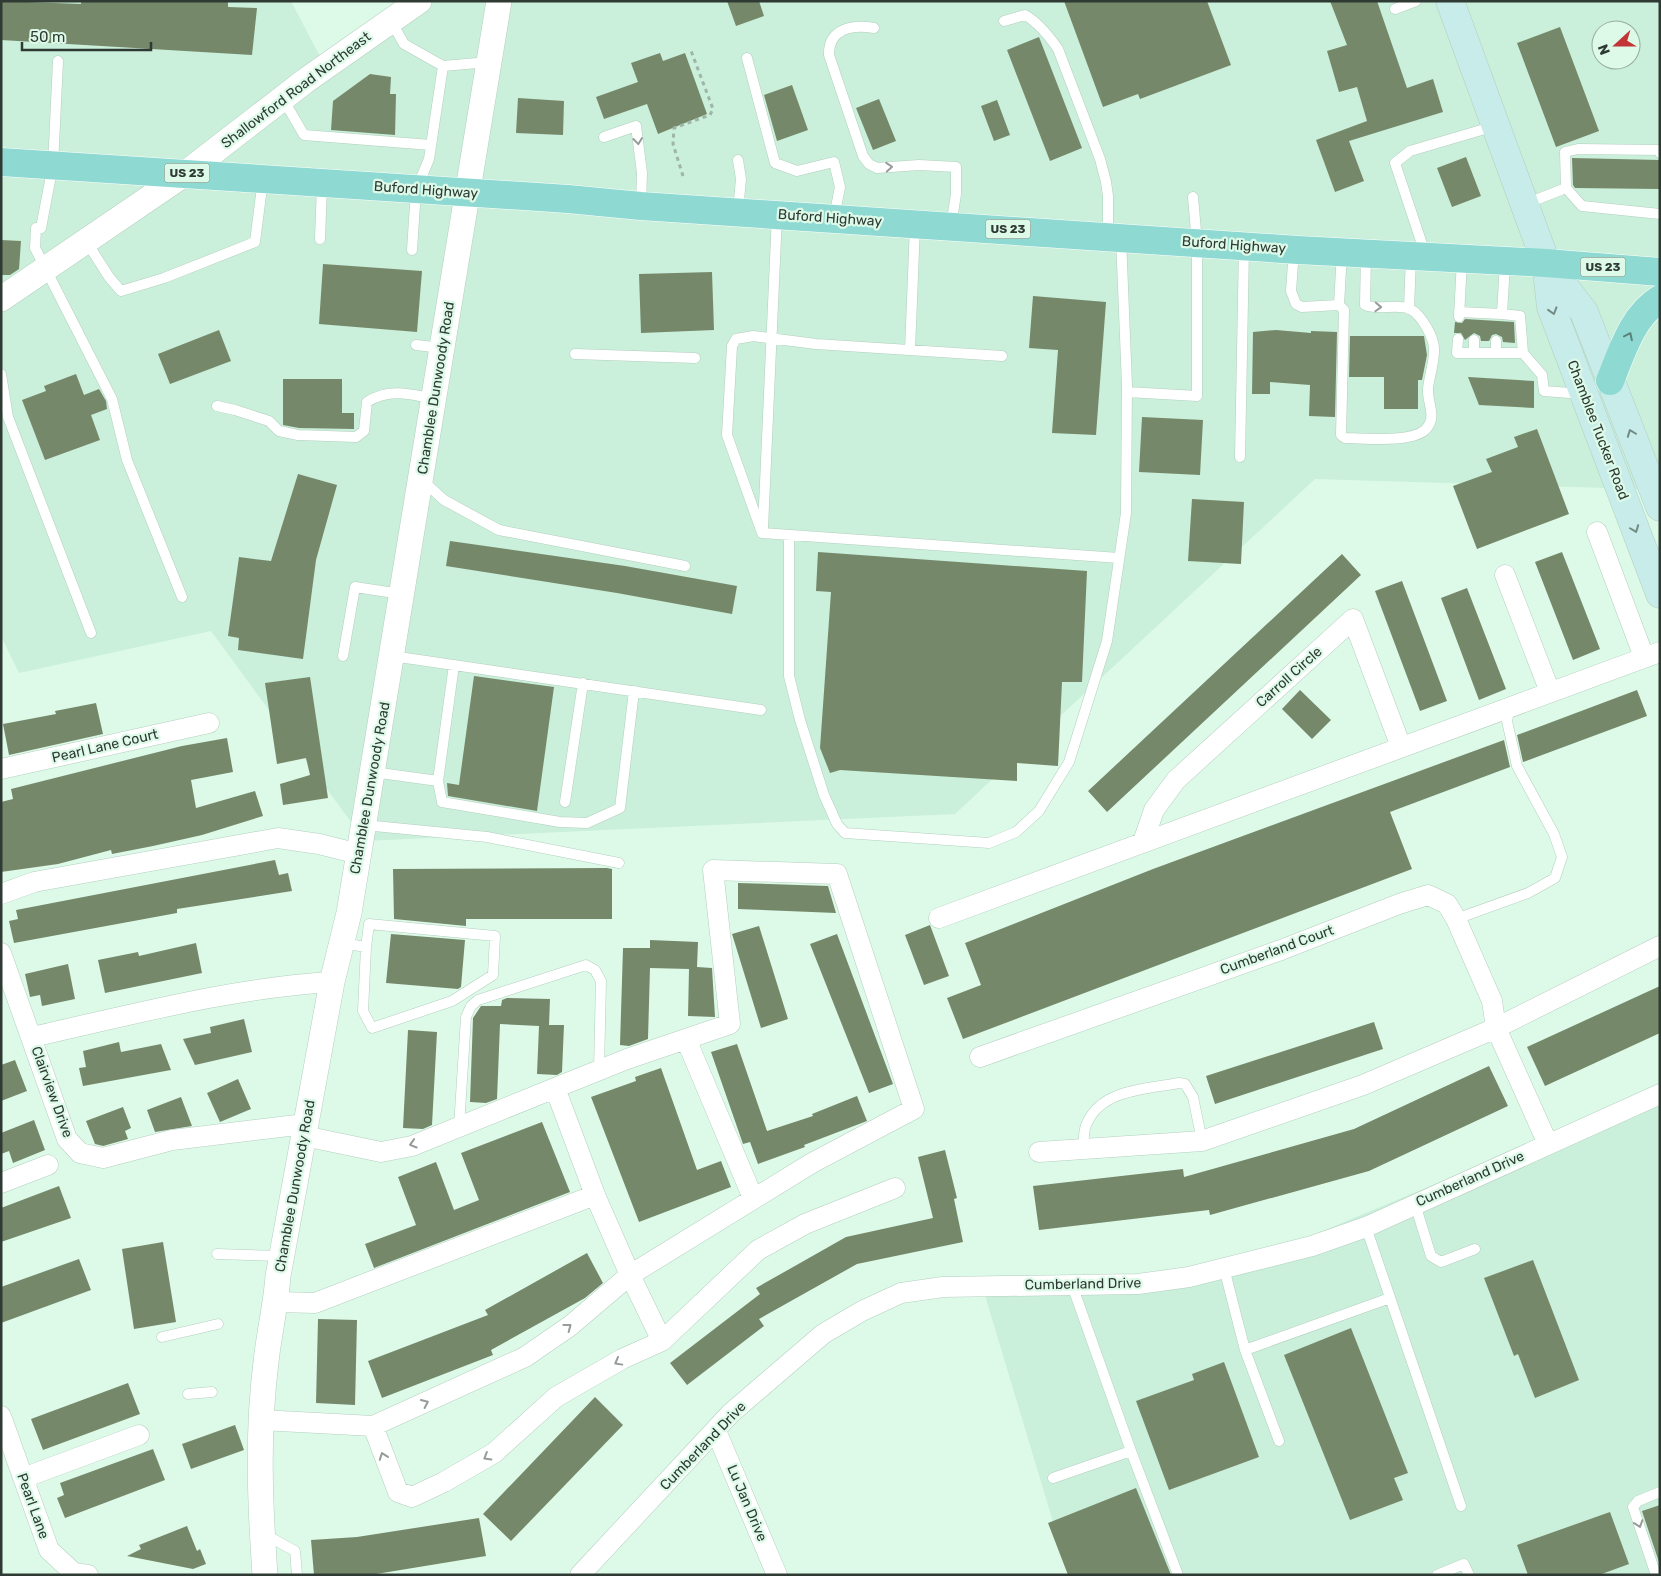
<svg xmlns="http://www.w3.org/2000/svg" width="1661" height="1576" viewBox="0 0 1661 1576" font-family="Rubik,sans-serif">
<rect width="100%" height="100%" fill="#ddfae9"/>
<path fill="#caefda" fill-rule="evenodd" d="M 1,1 L 291,1 L 327,70 L 427,1 L 1660,1 L 1660,520 L 1640,489 L 1315,479 L 955,814 L 365,841 L 211,631 L 19,673 L 1,636 ZM 1601,30 L 1631,30 L 1631,60 L 1601,60 Z
M 1660,1090 L 1660,1575 L 1069,1575 L 984,1292 L 1234,1268 Z"/>
<path fill="#76886a" d="M 1,1 L 81,4 L 81,1 L 228,1 L 228,7 L 257,8 L 252,55 L 1,40 Z
M 727,1 L 759,1 L 764,16 L 736,26 Z
M 1064,1 L 1207,1 L 1231,65 L 1140,99 L 1138,94 L 1103,107 Z
M 1330,1 L 1377,1 L 1407,88 L 1433,79 L 1443,112 L 1349,141 L 1364,181 L 1335,192 L 1316,140 L 1367,121 L 1357,87 L 1339,92 L 1327,51 L 1347,45 Z
M 1560,27 L 1599,131 L 1556,147 L 1517,43 Z
M 1039,37 L 1082,148 L 1050,161 L 1007,50 Z
M 660,53 L 663,61 L 685,53 L 707,114 L 658,134 L 647,104 L 604,119 L 596,97 L 638,82 L 631,63 Z
M 370,74 L 391,77 L 390,94 L 396,94 L 395,135 L 331,130 L 333,101 Z
M 792,85 L 808,130 L 777,141 L 764,95 Z
M 518,98 L 564,101 L 563,135 L 516,133 Z
M 879,99 L 896,141 L 873,150 L 856,108 Z
M 997,100 L 1010,135 L 994,141 L 981,106 Z
M 1466,157 L 1481,196 L 1452,207 L 1437,168 Z
M 1572,158 L 1660,160 L 1659,189 L 1575,188 L 1573,185 Z
M 1,240 L 21,241 L 19,269 L 10,275 L 1,275 Z
M 323,264 L 422,271 L 417,332 L 319,324 Z
M 712,272 L 714,330 L 641,333 L 639,274 Z
M 1033,296 L 1106,302 L 1096,435 L 1052,433 L 1058,350 L 1029,348 Z
M 1465,319 L 1514,322 L 1515,343 L 1503,342 L 1502,337 L 1496,334 L 1492,335 L 1489,341 L 1481,341 L 1480,336 L 1474,333 L 1465,340 L 1461,333 L 1454,333 L 1455,322 L 1462,323 Z
M 219,330 L 231,361 L 170,384 L 158,354 Z
M 1276,330 L 1311,333 L 1311,331 L 1337,332 L 1335,417 L 1309,416 L 1310,385 L 1270,382 L 1270,394 L 1252,394 L 1253,332 Z
M 1350,336 L 1424,336 L 1427,355 L 1422,380 L 1418,380 L 1418,409 L 1384,409 L 1384,377 L 1349,377 Z
M 76,374 L 84,395 L 99,389 L 106,401 L 107,409 L 91,415 L 100,440 L 45,460 L 22,400 L 46,391 L 44,386 Z
M 1468,377 L 1534,381 L 1534,408 L 1479,405 Z
M 283,379 L 342,379 L 342,413 L 354,413 L 354,429 L 299,428 L 283,425 Z
M 1142,417 L 1203,420 L 1200,475 L 1139,472 Z
M 1537,429 L 1569,514 L 1477,549 L 1453,486 L 1492,472 L 1486,459 L 1518,447 L 1514,437 Z
M 298,474 L 337,485 L 316,560 L 303,659 L 238,650 L 239,638 L 228,636 L 239,557 L 271,561 Z
M 1192,499 L 1244,502 L 1241,564 L 1188,561 Z
M 450,541 L 625,566 L 737,586 L 732,614 L 617,593 L 446,566 Z
M 818,552 L 1087,571 L 1082,682 L 1062,682 L 1058,766 L 1017,763 L 1017,781 L 840,770 L 830,773 L 820,748 L 831,592 L 816,591 Z
M 1562,552 L 1600,649 L 1573,660 L 1535,562 Z
M 1342,554 L 1361,575 L 1107,812 L 1088,791 Z
M 1402,581 L 1447,701 L 1420,711 L 1375,591 Z
M 1467,588 L 1506,689 L 1479,700 L 1441,598 Z
M 474,676 L 554,687 L 537,811 L 448,796 L 447,783 L 459,785 Z
M 310,677 L 328,798 L 283,805 L 280,784 L 310,775 L 306,758 L 277,764 L 265,683 Z
M 1300,690 L 1331,720 L 1312,739 L 1282,709 Z
M 1637,690 L 1647,716 L 1523,762 L 1517,735 Z
M 96,703 L 103,734 L 9,755 L 3,724 L 56,714 L 55,711 Z
M 227,738 L 233,772 L 191,780 L 196,808 L 255,791 L 263,816 L 202,835 L 153,846 L 112,854 L 111,850 L 58,864 L 1,872 L 1,802 L 13,799 L 11,789 L 182,746 Z
M 1504,740 L 1510,767 L 1390,812 L 1412,869 L 963,1039 L 947,998 L 981,985 L 965,943 L 1153,869 Z
M 275,860 L 279,875 L 288,873 L 292,891 L 177,909 L 177,913 L 14,943 L 9,921 L 18,919 L 16,910 Z
M 607,868 L 612,869 L 612,919 L 466,919 L 466,926 L 394,919 L 393,869 Z
M 738,883 L 828,886 L 836,913 L 738,909 Z
M 930,925 L 949,976 L 924,985 L 905,935 Z
M 759,926 L 788,1019 L 761,1028 L 732,934 Z
M 391,934 L 465,940 L 461,987 L 458,989 L 386,983 Z
M 837,934 L 893,1084 L 869,1093 L 810,944 Z
M 650,940 L 698,942 L 697,967 L 712,968 L 715,1017 L 688,1016 L 689,969 L 650,968 L 648,1039 L 629,1046 L 620,1045 L 623,948 L 650,948 Z
M 196,943 L 202,973 L 105,993 L 98,960 L 138,952 L 139,956 Z
M 68,964 L 75,999 L 42,1006 L 40,995 L 30,997 L 25,974 Z
M 1660,986 L 1660,1033 L 1545,1086 L 1527,1047 Z
M 507,998 L 550,999 L 549,1025 L 564,1025 L 562,1072 L 557,1075 L 537,1074 L 539,1026 L 500,1024 L 497,1099 L 486,1103 L 470,1102 L 473,1018 L 481,1006 L 501,1006 L 502,1000 Z
M 244,1019 L 252,1052 L 195,1065 L 183,1039 L 211,1033 L 210,1027 Z
M 1374,1022 L 1383,1049 L 1215,1104 L 1206,1076 Z
M 408,1030 L 437,1032 L 432,1125 L 423,1129 L 403,1128 Z
M 119,1042 L 121,1052 L 161,1044 L 171,1070 L 83,1086 L 79,1068 L 86,1067 L 83,1051 Z
M 737,1044 L 767,1131 L 813,1116 L 812,1114 L 857,1096 L 867,1121 L 804,1145 L 805,1147 L 758,1164 L 750,1142 L 743,1144 L 711,1052 Z
M 15,1060 L 27,1091 L 1,1101 L 1,1065 Z
M 1489,1066 L 1508,1106 L 1369,1171 L 1210,1215 L 1209,1210 L 1039,1230 L 1033,1186 L 1183,1169 L 1184,1177 L 1354,1129 Z
M 661,1068 L 697,1170 L 721,1161 L 731,1187 L 639,1222 L 591,1097 L 636,1081 L 635,1077 Z
M 238,1079 L 251,1109 L 220,1122 L 207,1093 Z
M 181,1097 L 192,1126 L 155,1132 L 147,1110 Z
M 123,1107 L 131,1128 L 125,1131 L 128,1139 L 103,1146 L 95,1144 L 86,1121 Z
M 34,1120 L 45,1150 L 13,1163 L 9,1151 L 1,1154 L 1,1133 Z
M 542,1122 L 570,1192 L 374,1268 L 365,1244 L 416,1225 L 398,1177 L 436,1162 L 454,1210 L 479,1200 L 461,1153 Z
M 945,1150 L 957,1198 L 954,1199 L 963,1242 L 857,1264 L 759,1319 L 764,1326 L 687,1385 L 670,1363 L 760,1294 L 756,1288 L 846,1237 L 933,1218 L 918,1157 Z
M 59,1186 L 71,1218 L 1,1242 L 1,1208 Z
M 163,1242 L 176,1322 L 134,1329 L 122,1249 Z
M 587,1253 L 603,1283 L 585,1298 L 491,1350 L 493,1355 L 382,1398 L 368,1361 L 488,1315 L 485,1310 Z
M 79,1259 L 91,1290 L 1,1323 L 1,1287 Z
M 1533,1260 L 1579,1380 L 1535,1398 L 1518,1354 L 1514,1356 L 1484,1278 Z
M 318,1319 L 357,1320 L 355,1405 L 316,1403 Z
M 1351,1328 L 1408,1473 L 1394,1478 L 1403,1500 L 1350,1520 L 1284,1355 Z
M 1224,1362 L 1259,1457 L 1169,1490 L 1136,1401 L 1194,1380 L 1192,1374 Z
M 128,1383 L 140,1414 L 43,1450 L 31,1419 Z
M 595,1397 L 623,1425 L 511,1541 L 483,1514 Z
M 235,1425 L 244,1450 L 191,1469 L 182,1444 Z
M 153,1449 L 165,1480 L 65,1518 L 57,1498 L 64,1495 L 60,1483 Z
M 1136,1488 L 1171,1575 L 1068,1575 L 1048,1523 Z
M 1660,1505 L 1660,1562 L 1659,1562 L 1642,1511 Z
M 1610,1512 L 1629,1564 L 1599,1575 L 1528,1575 L 1517,1545 Z
M 479,1518 L 486,1556 L 370,1575 L 314,1575 L 311,1540 L 357,1537 Z
M 187,1526 L 197,1551 L 200,1549 L 206,1564 L 193,1569 L 127,1556 L 141,1549 L 139,1545 Z"/>
<g fill="none" stroke-linecap="round" stroke-linejoin="round">
<defs>
<path id="service" d="M 1395,9 L 1416,1
M 391,21 L 404,44 L 443,66
M 1004,21 L 1025,15 C 1039,23 1049,36 1058,49 L 1100,159 L 1106,182 L 1108,196 L 1108,235
M 874,28 C 852,24 828,29 829,55 L 863,156 L 869,164 L 877,168 L 919,165 L 956,167 L 956,194 L 951,226
M 747,58 L 775,163 L 797,171 L 834,162 L 840,187 L 834,217
M 283,99 L 304,135 L 431,145
M 604,137 L 636,126 L 642,173 L 641,206
M 1660,153 L 1659,150 L 1578,149 L 1565,152 L 1566,188 L 1582,206 L 1660,214
M 738,160 L 741,179 L 738,211
M 1525,204 L 1566,188
M 36,228 L 35,248 L 112,399 L 127,460 L 182,597
M 41,228 L 53,165 L 58,61
M 320,239 L 322,185
M 86,241 L 109,277 L 121,291 L 164,278 L 255,242 L 263,179
M 412,250 L 416,190 L 429,159 L 443,66 L 489,62
M 1294,250 L 1291,291 L 1296,304 L 1302,307 L 1339,305
M 1342,252 L 1339,305 L 1344,310 L 1341,435 L 1345,438 C 1365,438 1410,443 1425,430 C 1438,418 1427,403 1428,389 C 1429,377 1434,364 1434,351 C 1435,339 1422,315 1410,309 C 1397,303 1378,311 1365,305 L 1366,254
M 1426,256 L 1395,163 L 1410,151 L 1495,126
M 1409,309 L 1411,257
M 1459,312 L 1502,314 L 1505,263
M 1502,314 L 1520,316 L 1523,353
M 1459,317 L 1462,260
M 1458,339 L 1457,353 L 1523,353 L 1542,375 L 1544,391 L 1583,394
M 416,345 L 442,348
M 910,350 L 915,226
M 1474,353 L 1474,340
M 1496,353 L 1496,341
M 575,354 L 695,358
M 1,374 L 8,417 L 91,633
M 1127,392 L 1197,396 L 1197,243 L 1193,197
M 217,406 L 235,410 L 269,421 L 279,431 L 298,435 L 356,437 L 364,431 L 367,402 C 389,388 410,394 434,399
M 1240,457 L 1244,247
M 422,480 L 444,500 L 499,530 L 685,566
M 763,528 L 777,215
M 762,533 L 727,435 L 732,346 L 736,339 L 753,336 L 816,344 L 1002,356
M 762,533 L 1119,558
M 789,535 L 789,676 L 800,720 L 824,795 L 837,824 L 845,833 L 989,843 L 1016,832 L 1039,811 L 1069,762 L 1107,641 L 1126,513 L 1127,385 L 1121,238
M 343,656 L 355,587 L 401,594
M 392,656 L 761,710
M 373,772 L 438,781 L 454,665
M 438,781 L 442,802 L 560,822 L 587,823 L 620,808 L 634,691
M 565,802 L 583,683
M 364,825 L 487,837 L 619,863
M 1456,919 L 1528,893 L 1555,878 L 1562,857 L 1554,834 L 1517,766 L 1507,721 L 1510,707
M 342,943 L 366,947 L 369,924 L 495,936 L 493,975 L 452,1001 L 372,1028 L 363,1011 L 366,947
M 459,1127 L 466,1017 L 471,1006 L 478,1000 L 586,965 L 595,970 L 601,981 L 599,1070
M 1083,1150 C 1084,1141 1083,1130 1087,1123 C 1102,1089 1147,1089 1179,1083 L 1185,1084 L 1193,1097 L 1202,1141
M 1415,1204 L 1431,1256 L 1441,1262 L 1475,1249
M 1366,1227 L 1461,1506
M 217,1254 L 281,1256
M 1224,1268 L 1245,1350 L 1279,1441
M 1072,1285 L 1131,1451 L 1178,1575
M 162,1337 L 218,1324
M 1245,1350 L 1390,1298
M 188,1394 L 212,1392
M 1053,1478 L 1131,1451
M 264,1534 L 295,1551 L 297,1575
M 1437,1575 L 1464,1564 L 1469,1575
M 1656,1575 L 1633,1507 L 1638,1501 L 1660,1492"/>
<path id="minor" d="M 1597,532 L 1644,657
M 1505,575 L 1550,692
M 1,769 L 209,723
M 1143,842 L 1154,810 L 1176,780 L 1353,619 L 1401,747
M 1,894 L 34,882 L 278,838 L 319,844 L 359,854
M 939,918 L 1660,652
M 1,953 L 67,1139 L 80,1153 L 103,1158 L 172,1140 L 305,1124
M 32,1037 C 131,1015 230,988 332,982
M 686,1039 L 753,1198
M 980,1057 L 1281,950 L 1399,904 L 1428,895 L 1447,904 L 1456,919 L 1492,1001 L 1496,1028 L 1548,1144
M 555,1088 L 627,1059 L 730,1024 L 713,870 L 837,874 L 914,1109 L 812,1163 L 630,1275 L 595,1195
M 1039,1152 L 1202,1141 L 1363,1085 L 1496,1028 L 1660,946
M 1,1183 L 48,1165
M 277,1302 L 315,1303 L 595,1195 L 555,1088 L 412,1146 L 381,1152 L 304,1136
M 1,1416 L 49,1550 L 74,1573 L 88,1575
M 261,1420 L 373,1426 L 525,1357 L 570,1326 L 630,1275 L 662,1341
M 373,1426 L 398,1492 L 412,1497 L 444,1482 L 494,1453 L 556,1397 L 622,1359 L 662,1341 L 758,1250 L 805,1224 L 895,1188
M 716,1431 L 777,1575
M 23,1478 L 139,1435
M 580,1575 L 731,1413 L 823,1334 L 862,1311 L 901,1293 L 943,1287 L 1138,1284 L 1189,1277 L 1312,1246 L 1366,1227 L 1660,1094"/>
<path id="tertiary" d="M 1,299 L 186,173 L 305,81 L 419,1
M 265,1575 C 260,1504 257,1433 266,1362 C 269,1333 276,1305 278,1276 L 332,982 L 349,913 L 499,1"/>
<path id="secondary" d="M 1450,1 L 1546,263 L 1551,307 L 1660,594
M 1547,264 L 1584,312 L 1660,507"/>
<path id="primary" d="M 1,162 L 568,199 L 641,206 L 1298,250 L 1546,263 L 1660,272
M 1610,381 C 1622,352 1632,316 1660,299"/>
</defs>
<use href="#service" stroke="#b3cfbf" stroke-width="11"/>
<use href="#minor" stroke="#b3cfbf" stroke-width="21"/>
<use href="#tertiary" stroke="#b3cfbf" stroke-width="26"/>
<use href="#secondary" stroke="#b3cfbf" stroke-width="29"/>
<use href="#primary" stroke="#fff" stroke-width="29"/>
<path stroke="#9eb5a8" stroke-width="3" stroke-dasharray="4 4" stroke-linecap="butt" d="M 683,176 L 673,144 L 674,128 L 710,115 L 713,109 L 690,48"/>
<use href="#service" stroke="#fff" stroke-width="10"/>
<use href="#minor" stroke="#fff" stroke-width="20"/>
<use href="#tertiary" stroke="#fff" stroke-width="25"/>
<use href="#secondary" stroke="#c7ece9" stroke-width="28"/>
<use href="#primary" stroke="#8fd9d3" stroke-width="28"/>
</g>
<defs><path id="oneway-chevron" d="M-2-3.5L2.5 0L-2 3.5" fill="none" stroke-width="1.6" stroke-linecap="round" stroke-linejoin="round" transform="scale(1.25)"/></defs>
<g stroke="#969c99">
<use href="#oneway-chevron" transform="translate(638 141) rotate(83)"/>
<use href="#oneway-chevron" transform="translate(889 167) rotate(-4)"/>
<use href="#oneway-chevron" transform="translate(1378 307) rotate(2)"/>
<use href="#oneway-chevron" transform="translate(413 1144) rotate(163)"/>
<use href="#oneway-chevron" transform="translate(568 1327) rotate(-37)"/>
<use href="#oneway-chevron" transform="translate(618 1362) rotate(151)"/>
<use href="#oneway-chevron" transform="translate(425 1403) rotate(-25)"/>
<use href="#oneway-chevron" transform="translate(383 1456) rotate(-110)"/>
<use href="#oneway-chevron" transform="translate(487 1457) rotate(149)"/>
<use href="#oneway-chevron" transform="translate(1639 1524) rotate(71)"/>
</g>
<g stroke="#738a85">
<use href="#oneway-chevron" transform="translate(1553 311) rotate(73)"/>
<use href="#oneway-chevron" transform="translate(1631 433) rotate(-111)"/>
<use href="#oneway-chevron" transform="translate(1635 529) rotate(69)"/>
</g>
<use stroke="#5a827b" href="#oneway-chevron" transform="translate(1629 336) rotate(-64)"/>
<g text-anchor="middle" dominant-baseline="central" stroke-width="4.5" stroke-linejoin="round" paint-order="stroke">
<g fill="#ddfae9" stroke="#62746a" stroke-width="1">
<rect x="164.5" y="163.5" width="45" height="19" rx="4"/>
<rect x="985.5" y="219.5" width="45" height="19" rx="4"/>
<rect x="1580.5" y="257.5" width="45" height="19" rx="4"/>
</g>
<g font-size="12" font-weight="bold" fill="#2e3a33">
<text x="187" y="173">US 23</text>
<text x="1008" y="229">US 23</text>
<text x="1603" y="267">US 23</text>
</g>
<g font-size="14" fill="#2e3a33" stroke="#ddfae9">
<text transform="translate(296 90) rotate(-37)">Shallowford Road Northeast</text>
<text transform="translate(426 190) rotate(4)">Buford Highway</text>
<text transform="translate(830 218) rotate(4)">Buford Highway</text>
<text transform="translate(1234 245) rotate(4)">Buford Highway</text>
<text transform="translate(436 388) rotate(-81)">Chamblee Dunwoody Road</text>
<text transform="translate(1598 430) rotate(69)">Chamblee Tucker Road</text>
<text transform="translate(1289 677) rotate(-42)">Carroll Circle</text>
<text transform="translate(105 746) rotate(-13)">Pearl Lane Court</text>
<text transform="translate(370 788) rotate(-80)">Chamblee Dunwoody Road</text>
<text transform="translate(1277 950) rotate(-20)">Cumberland Court</text>
<text transform="translate(52 1092) rotate(70)">Clairview Drive</text>
<text transform="translate(1470 1179) rotate(-24)">Cumberland Drive</text>
<text transform="translate(295 1186) rotate(-80)">Chamblee Dunwoody Road</text>
<text transform="translate(1083 1284) rotate(-1)">Cumberland Drive</text>
<text transform="translate(703 1446) rotate(-46)">Cumberland Drive</text>
<text transform="translate(747 1503) rotate(67)">Lu Jan Drive</text>
<text transform="translate(33 1506) rotate(70)">Pearl Lane</text>
</g>
</g>
<rect width="1661" height="1576" fill="none" stroke="#2e3a33" stroke-width="5"/>
<g transform="translate(1616 45) rotate(249)"><circle r="24" fill="#ddfae9" stroke="#97ada0"/>
<path d="M0-4L9 19L0 12L-9 19Z" fill="#c33436"/>
<text y="-8" font-size="14" font-weight="bold" text-anchor="middle" fill="#2e3a33">N</text>
</g>
<path d="M22 42v8h129v-8" fill="none" stroke="#2e3a33" stroke-width="2.5"/>
<text x="30" y="42" font-size="15" fill="#2e3a33" stroke="#ddfae9" stroke-width="4" paint-order="stroke">50 m</text>
</svg>
